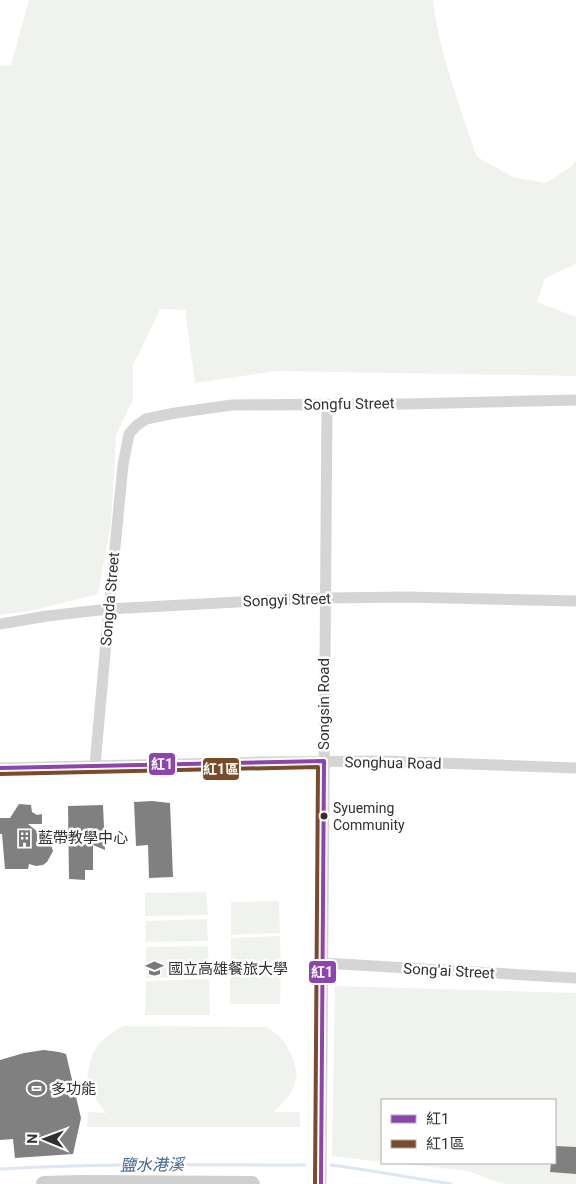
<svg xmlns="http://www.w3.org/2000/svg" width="576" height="1184" viewBox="0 0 576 1184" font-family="Roboto,'Noto Sans TC',sans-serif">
<rect width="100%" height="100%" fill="#fff"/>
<path fill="#f0f3ed" d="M 29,0 L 433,0 C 439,52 460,107 477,157 L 513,177 L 546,183 L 572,166 L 576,160 L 576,264 L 545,278 L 537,302 L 576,317 L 576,376 L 277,371 L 195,383 L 185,310 L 160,309 L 133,366 L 133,400 L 116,435 L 111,524 L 98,594 L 35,610 L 0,615 L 0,66 L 11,65 Z
M 206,892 L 208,915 L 145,916 L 145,893 Z
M 279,901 L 280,933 L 231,935 L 231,902 Z
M 207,919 L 208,941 L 145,942 L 146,921 Z
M 280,936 L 281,968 L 231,969 L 231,938 Z
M 208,946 L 209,976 L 146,978 L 146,947 Z
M 281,971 L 280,1004 L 230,1004 L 230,972 Z
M 209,979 L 210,1015 L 145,1015 L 146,981 Z
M 335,986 L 576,993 L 576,1184 L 504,1184 L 468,1171 L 393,1163 L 555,1163 L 555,1100 L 382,1100 L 382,1162 L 332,1156 Z
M 123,1026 L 267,1027 L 279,1036 L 287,1046 L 294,1061 L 297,1076 L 291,1093 L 281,1105 L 273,1112 L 300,1112 L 300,1127 L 87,1127 L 88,1112 L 106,1113 C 99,1103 91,1094 88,1082 C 87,1077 88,1071 89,1067 C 94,1044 104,1037 123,1026 Z"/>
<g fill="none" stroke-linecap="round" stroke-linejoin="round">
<path stroke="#dde6f2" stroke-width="3" d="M 331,1165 L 366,1170 L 451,1184
M 0,1169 C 102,1163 203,1165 305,1165"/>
</g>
<path fill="#808080" d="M 152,801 L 170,803 L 173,877 L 149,878 L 148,845 L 136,846 L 134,802 Z
M 19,804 L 31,805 L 32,812 L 37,815 L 42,814 L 42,824 L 28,824 L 49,841 L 51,845 L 53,851 L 47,862 L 43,865 L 36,866 L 29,864 L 28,869 L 5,869 L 2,834 L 0,834 L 0,818 L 10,818 Z
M 103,805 L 105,850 L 93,845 L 93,870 L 85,870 L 85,880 L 69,879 L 68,806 Z
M 44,1050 L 59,1052 L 66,1054 L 81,1118 L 73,1154 L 15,1158 L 13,1139 L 0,1140 L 0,1060 L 24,1053 Z
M 555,1146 L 576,1147 L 576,1174 L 550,1172 L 551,1163 L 555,1163 Z"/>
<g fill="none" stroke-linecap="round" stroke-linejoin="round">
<path stroke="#d5d5d5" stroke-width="11" d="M 0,624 L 47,616 L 109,609 L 258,601 L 325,598 L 406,597 L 576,601
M 95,765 L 109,609 L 123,465 L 129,434 L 136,426 L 146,419 L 175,413 L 232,405 L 408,404 L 576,400
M 0,768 L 262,762 L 382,761 L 576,768
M 323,963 L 576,978
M 321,1184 L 327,404"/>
<path stroke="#cfcfcf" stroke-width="16" d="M 44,1184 L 79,1183 L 252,1184"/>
<defs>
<path id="bus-1" d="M 0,768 L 324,761
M 321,1184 L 324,761"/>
<path id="bus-2" d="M 0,774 L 318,767 L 315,1184"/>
</defs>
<use href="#bus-1" stroke="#fff" stroke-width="8"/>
<use href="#bus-2" stroke="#fff" stroke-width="8"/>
<use href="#bus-1" stroke="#8e44ad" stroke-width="4"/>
<use href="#bus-2" stroke="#7a4b2a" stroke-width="4"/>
</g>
<defs>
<symbol id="building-bare" viewBox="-9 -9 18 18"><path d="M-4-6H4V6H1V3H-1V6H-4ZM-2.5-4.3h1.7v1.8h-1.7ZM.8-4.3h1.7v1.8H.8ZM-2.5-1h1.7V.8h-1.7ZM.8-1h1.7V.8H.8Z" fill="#797979" stroke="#fff" stroke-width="2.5" paint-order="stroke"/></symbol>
<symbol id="university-bare" viewBox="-9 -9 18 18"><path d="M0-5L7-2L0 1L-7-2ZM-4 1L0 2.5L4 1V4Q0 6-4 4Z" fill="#797979" stroke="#fff" stroke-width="2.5" paint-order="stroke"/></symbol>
<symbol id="stadium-bare" viewBox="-9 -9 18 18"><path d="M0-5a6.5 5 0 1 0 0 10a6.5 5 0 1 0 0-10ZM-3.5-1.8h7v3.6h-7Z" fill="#797979" stroke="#fff" stroke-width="2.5" paint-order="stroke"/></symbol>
</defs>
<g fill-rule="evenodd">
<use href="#building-bare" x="12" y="826" width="25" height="25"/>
<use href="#university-bare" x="142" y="956" width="25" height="25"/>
<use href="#stadium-bare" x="24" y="1076" width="25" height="25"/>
</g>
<circle fill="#313131" stroke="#fff" stroke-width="2" cx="324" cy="816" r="4.5"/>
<g text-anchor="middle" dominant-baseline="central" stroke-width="5" stroke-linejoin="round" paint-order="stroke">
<g font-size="14" fill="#313131" stroke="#fff" text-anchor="start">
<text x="333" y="808">Syueming<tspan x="333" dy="17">Community</tspan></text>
</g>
<g font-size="15" fill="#313131" stroke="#fff">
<text transform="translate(349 404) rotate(-1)">Songfu Street</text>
<text transform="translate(110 599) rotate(-85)">Songda Street</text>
<text transform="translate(287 600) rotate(-2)">Songyi Street</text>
<text transform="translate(324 704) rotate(-90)">Songsin Road</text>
<text transform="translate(393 763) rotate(1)">Songhua Road</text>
<text transform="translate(449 971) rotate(3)">Song'ai Street</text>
</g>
<g font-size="15" fill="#313131" stroke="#fff" text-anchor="start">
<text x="38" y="838">藍帶教學中心</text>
<text x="168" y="969">國立高雄餐旅大學</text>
<text x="51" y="1089">多功能</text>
</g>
<g font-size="16" font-style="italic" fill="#416792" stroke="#fff">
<text transform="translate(152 1165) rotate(-1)">鹽水港溪</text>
</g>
</g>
<g stroke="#fff" stroke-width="2">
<rect x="148" y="752" width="28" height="24" rx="5" fill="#8e44ad"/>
<rect x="202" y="757" width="38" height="24" rx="5" fill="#7a4b2a"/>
<rect x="308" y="960" width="29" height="24" rx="5" fill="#8e44ad"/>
</g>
<g font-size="14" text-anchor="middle" font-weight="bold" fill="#fff">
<text x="162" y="769">紅1</text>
<text x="221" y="774">紅1區</text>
<text x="322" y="977">紅1</text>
</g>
<rect x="381" y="1099" width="175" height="65" fill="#ffffff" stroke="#adadad"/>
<rect x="391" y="1115" width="25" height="8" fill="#8e44ad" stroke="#adadad"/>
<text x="426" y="1124" font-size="15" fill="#313131">紅1</text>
<rect x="391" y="1140" width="25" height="8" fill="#7a4b2a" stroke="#adadad"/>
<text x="426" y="1149" font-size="15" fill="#313131">紅1區</text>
<g transform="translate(45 1139) rotate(271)" stroke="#ffffff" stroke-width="4" paint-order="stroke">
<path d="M0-4L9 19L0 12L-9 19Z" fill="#313131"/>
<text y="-8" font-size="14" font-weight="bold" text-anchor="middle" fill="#313131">N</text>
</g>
</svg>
